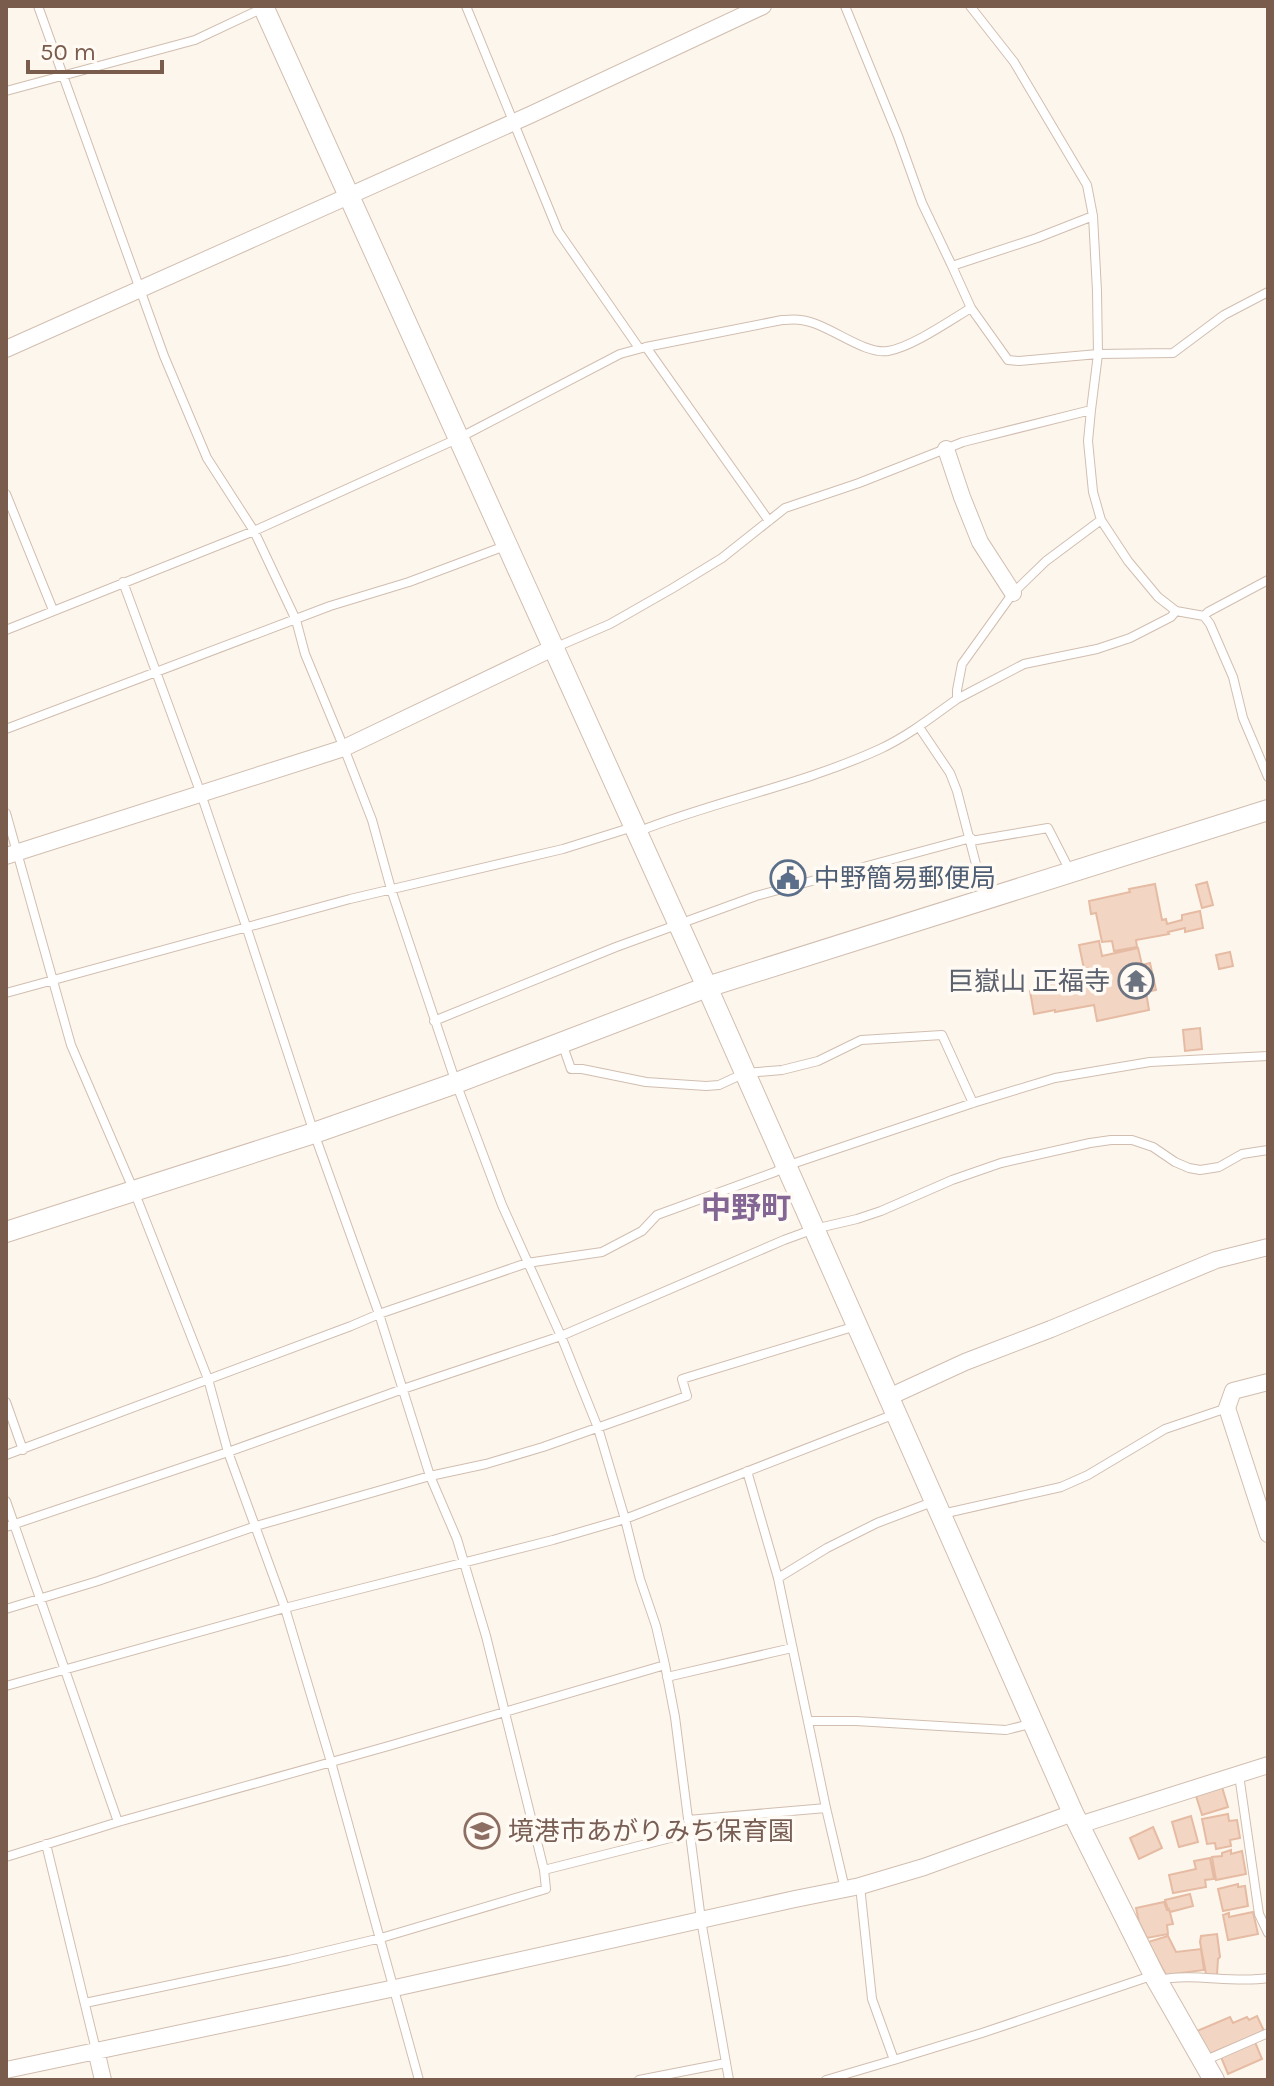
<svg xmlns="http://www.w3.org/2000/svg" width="1274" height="2086" viewBox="0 0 1274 2086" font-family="Karla,'Noto Sans JP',sans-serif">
<rect width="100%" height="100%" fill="#fdf6ec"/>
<path fill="#f3d5c3" stroke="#e6bba3" stroke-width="2" d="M 1207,882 L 1213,905 L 1202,908 L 1196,885 Z
M 1155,884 L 1162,920 L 1166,919 L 1167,924 L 1182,920 L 1182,915 L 1200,911 L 1203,928 L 1185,932 L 1185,928 L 1168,932 L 1169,934 L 1136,940 L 1137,947 L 1114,951 L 1112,941 L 1102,942 L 1096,913 L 1091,914 L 1089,901 L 1130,892 L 1129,889 Z
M 1099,941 L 1102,956 L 1138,948 L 1142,965 L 1150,963 L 1156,990 L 1146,992 L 1149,1010 L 1097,1021 L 1094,1005 L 1055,1012 L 1055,1010 L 1034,1014 L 1030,991 L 1050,987 L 1049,983 L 1090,976 L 1088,968 L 1084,969 L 1079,945 Z
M 1230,952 L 1233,966 L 1219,969 L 1216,955 Z
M 1200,1028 L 1202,1049 L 1185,1051 L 1183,1030 Z
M 1222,1787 L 1228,1807 L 1202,1815 L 1196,1796 Z
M 1228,1814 L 1229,1821 L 1237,1820 L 1240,1838 L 1230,1840 L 1231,1846 L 1216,1849 L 1215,1843 L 1207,1844 L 1202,1819 Z
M 1191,1816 L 1198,1842 L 1179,1847 L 1172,1822 Z
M 1153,1827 L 1162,1848 L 1139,1859 L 1130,1838 Z
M 1231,1850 L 1231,1854 L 1242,1851 L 1246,1874 L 1216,1880 L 1212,1857 L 1222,1856 L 1222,1853 Z
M 1210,1858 L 1214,1879 L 1205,1880 L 1206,1887 L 1173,1893 L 1169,1875 L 1196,1869 L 1194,1861 Z
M 1238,1884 L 1238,1887 L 1245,1886 L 1248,1906 L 1223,1911 L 1218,1889 Z
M 1190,1894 L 1193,1906 L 1170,1912 L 1168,1909 L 1165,1900 Z
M 1164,1902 L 1167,1910 L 1169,1909 L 1173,1924 L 1167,1925 L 1168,1934 L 1147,1938 L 1139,1922 L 1136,1908 Z
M 1253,1912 L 1258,1934 L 1228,1940 L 1223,1915 L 1229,1913 L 1229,1917 Z
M 1217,1934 L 1220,1957 L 1218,1959 L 1217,1975 L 1206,1974 L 1200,1942 L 1201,1936 Z
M 1168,1936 L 1176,1952 L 1201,1949 L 1204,1970 L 1166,1975 L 1148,1942 Z
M 1257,2016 L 1264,2031 L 1209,2054 L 1197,2031 L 1230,2017 L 1233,2023 L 1247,2017 L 1249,2020 Z
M 1255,2042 L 1262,2059 L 1228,2074 L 1221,2057 Z"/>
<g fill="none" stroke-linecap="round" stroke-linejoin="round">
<defs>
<path id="service" d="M 38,6 L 164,356 L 207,458 L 254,531 L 296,620 L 305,654 L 344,748 L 372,820 L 391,889 L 456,1083 L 502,1205 L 561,1336 L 598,1428 L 625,1519 L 640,1579 L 656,1626 L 665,1665 L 675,1717 L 701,1920 L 729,2080
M 466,6 L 558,231 L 639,348
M 845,6 L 898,136 L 922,203 L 952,266
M 6,91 L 195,40 L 263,8
M 971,308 L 952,266 L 1037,238 L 1093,216
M 646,347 L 782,320 C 788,320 795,319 801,320 C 828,323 863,355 888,351 C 912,347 949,321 971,308 L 1008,360 L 1019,361 L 1098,354 L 1173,353 L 1224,315 L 1268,292
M 1091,410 L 1088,441 L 1093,492 L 1101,520 L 1128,561 L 1158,597 L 1176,611 L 1204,616 L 1210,624 L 1233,677 L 1243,718 L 1268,777
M 6,494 L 53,610
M 123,582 L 201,794 L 247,929 L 314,1133 L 379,1314 L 430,1476 L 457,1539 L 486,1636 L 544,1870 L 690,1833
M 1204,616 L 1208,612 L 1268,580
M 6,630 L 254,531 L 459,438 L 620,354 L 646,347 L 769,521
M 554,648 L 610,624 L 673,588 L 722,558 L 785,508 L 859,483 L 963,442 L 1091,410 L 1098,354 L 1097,291 L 1093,216 L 1087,185 L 1014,62 L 970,6
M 957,699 L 1024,664 L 1097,649 L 1130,638 L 1171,617 L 1176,611
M 919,727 L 950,773 L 957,791 L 985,899
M 6,729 L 330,606 L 409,582 L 505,546
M 6,813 L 71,1045 L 134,1191 L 208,1379 L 228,1452 L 285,1608 L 331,1762 L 419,2080
M 637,832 C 717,800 802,785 880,749 C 908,736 932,717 957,699 L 957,690 L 962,664 L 1013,593 L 1046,561 L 1101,520
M 971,841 L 1048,828 L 1070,871
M 6,993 L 350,899 L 563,849 L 633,827
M 434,1021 L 616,947 L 756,896 L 971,838
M 562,1043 L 571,1069 L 582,1069 L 646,1082 L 706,1086 L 719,1085 L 745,1073 L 782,1070 L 818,1061 L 861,1040 L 942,1035 L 973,1103
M 6,1402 L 23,1450
M 6,1455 L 351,1326 L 379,1314 L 527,1263 L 602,1252 L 642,1231 L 657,1215 L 775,1172 L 786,1166 L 973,1103 L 1055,1078 L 1150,1062 L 1268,1056
M 747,1471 L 778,1578 L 827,1548 L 877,1523 L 935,1501
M 6,1501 L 118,1822
M 942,1514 L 1061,1487 L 1088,1475 L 1165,1429 L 1227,1408
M 6,1527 L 228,1452 L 403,1389 L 561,1336 L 784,1240 L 814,1229 L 857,1219 L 881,1211 L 952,1180 L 1001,1163 L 1090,1143 L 1111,1140 L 1132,1140 L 1153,1147 L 1175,1162 L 1189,1168 L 1200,1170 L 1219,1167 L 1242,1154 L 1268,1150
M 778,1578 L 826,1808 L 845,1889
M 6,1609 L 98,1581 L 256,1526 L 430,1476 L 486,1464 L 543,1447 L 687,1396 L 682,1379 L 856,1326
M 667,1677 L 792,1648
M 6,1686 L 285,1608 L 553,1540 L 625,1519 L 895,1414
M 808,1721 L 856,1721 L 1006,1730 L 1034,1723
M 1239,1775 L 1259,1914 L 1268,1933
M 688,1820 L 826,1808
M 46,1844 L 96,2050
M 6,1857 L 118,1822 L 392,1745 L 665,1665
M 860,1886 L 872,1999 L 894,2060 L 982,2033 L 1154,1975
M 1158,1980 C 1194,1972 1231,1984 1268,1978
M 85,2003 L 289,1960 L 381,1938 L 546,1889 L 544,1870
M 1204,2061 L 1268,2033
M 639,2080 L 726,2063
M 826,2080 L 894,2060"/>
<path id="minor" d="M 6,349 L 530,115 L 763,6
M 946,449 L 962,497 L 980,542 L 1013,593
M 6,856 L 344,748 L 553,648
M 1268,1382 L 1233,1391 L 1227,1408 L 1268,1534
M 889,1397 L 965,1362 L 1051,1329 L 1216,1260 L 1268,1247
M 1079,1825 L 1268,1765
M 96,2050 L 103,2080
M 6,2070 L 395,1988 L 795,1899 L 860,1886 L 924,1867 L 1073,1813"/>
<path id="tertiary" d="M 263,6 L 707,987 L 1073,1813 L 1154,1975 L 1214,2080
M 6,1232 L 314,1133 L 456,1083 L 707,987 L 1268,810"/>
</defs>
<use href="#service" stroke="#d1beb0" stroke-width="10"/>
<use href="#minor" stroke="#d1beb0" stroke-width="18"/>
<use href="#tertiary" stroke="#d1beb0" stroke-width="22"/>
<use href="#service" stroke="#fff" stroke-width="8"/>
<use href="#minor" stroke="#fff" stroke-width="16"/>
<use href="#tertiary" stroke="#fff" stroke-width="20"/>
</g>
<defs>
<symbol id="civic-ring" viewBox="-11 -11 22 22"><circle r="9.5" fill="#fffaf3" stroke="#5c6f8a" stroke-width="1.5"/><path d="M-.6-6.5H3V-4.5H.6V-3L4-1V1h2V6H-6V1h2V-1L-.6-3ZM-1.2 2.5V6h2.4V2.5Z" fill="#5c6f8a"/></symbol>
<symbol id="temple-ring" viewBox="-11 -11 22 22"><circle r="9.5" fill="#fffaf3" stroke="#6b7280" stroke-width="1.5"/><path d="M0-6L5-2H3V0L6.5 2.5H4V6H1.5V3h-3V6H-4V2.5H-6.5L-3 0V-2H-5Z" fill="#6b7280"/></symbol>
<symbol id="school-ring" viewBox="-11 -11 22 22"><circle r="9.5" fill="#fffaf3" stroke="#8d6e63" stroke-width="1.5"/><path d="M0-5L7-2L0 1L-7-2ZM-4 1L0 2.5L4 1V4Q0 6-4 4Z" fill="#8d6e63"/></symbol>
</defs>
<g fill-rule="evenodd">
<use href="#civic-ring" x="768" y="858" width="40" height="40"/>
<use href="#temple-ring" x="1116" y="961" width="40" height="40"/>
<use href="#school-ring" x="462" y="1811" width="40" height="40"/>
</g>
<g text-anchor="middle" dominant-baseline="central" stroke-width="7" stroke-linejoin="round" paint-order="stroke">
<g font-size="26" fill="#4e5e75" stroke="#fffaf3" text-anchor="start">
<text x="814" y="878">中野簡易郵便局</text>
</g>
<g font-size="26" fill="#5b616d" stroke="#fffaf3" text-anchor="end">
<text x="1110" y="981">巨嶽山 正福寺</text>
</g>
<g font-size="26" fill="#785e54" stroke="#fffaf3" text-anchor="start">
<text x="508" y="1831">境港市あがりみち保育園</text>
</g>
<g font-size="30" font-weight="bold" fill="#846695" stroke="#fffaf3">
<text x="746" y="1208">中野町</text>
</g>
</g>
<rect width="1274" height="2086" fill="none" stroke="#7a5c4d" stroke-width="16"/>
<path d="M28 60v12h134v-12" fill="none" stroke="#7a5c4d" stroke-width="4"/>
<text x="40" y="60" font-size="24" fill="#7a5c4d" stroke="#fffaf3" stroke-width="6" paint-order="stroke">50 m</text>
</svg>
